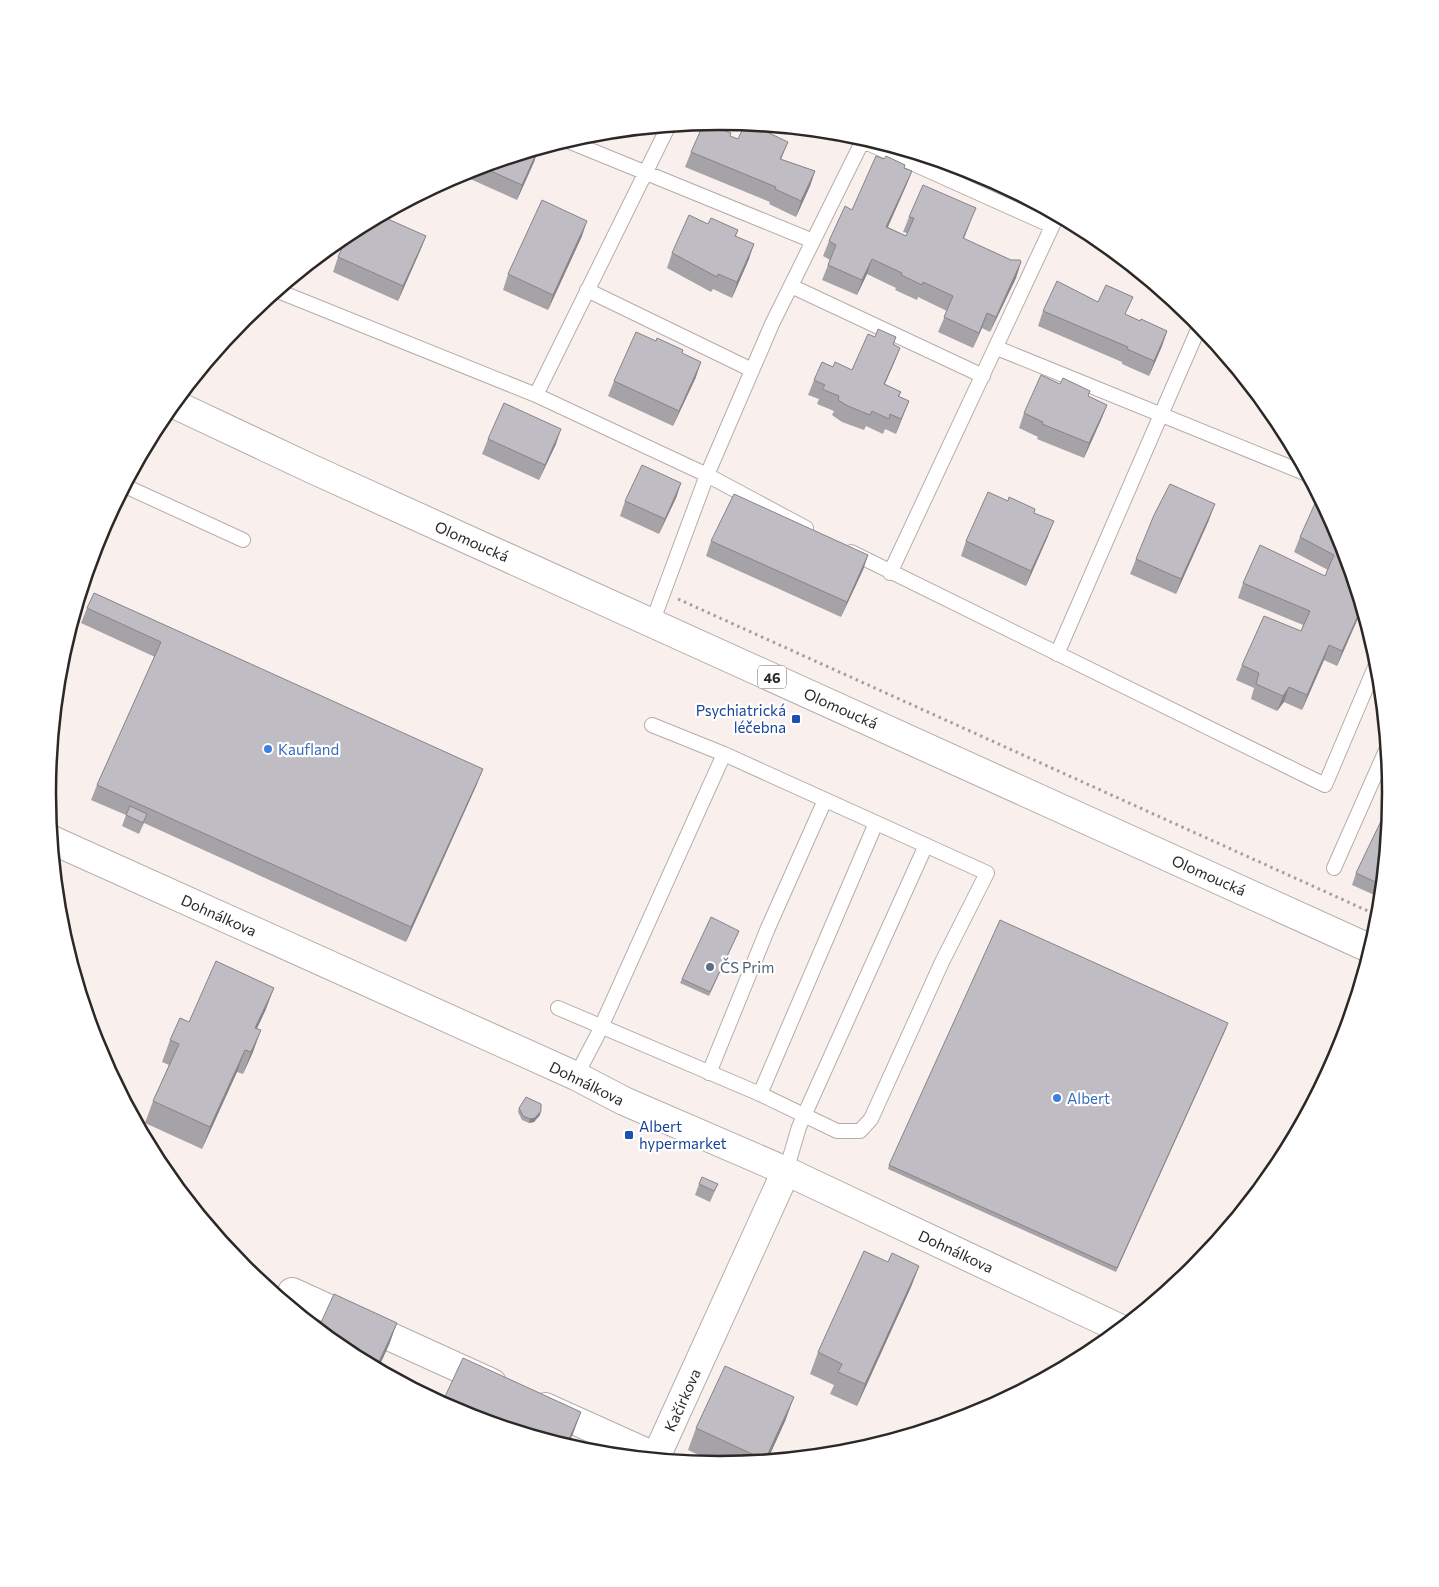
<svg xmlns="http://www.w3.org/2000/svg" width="1439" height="1587" viewBox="0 0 1439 1587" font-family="Commissioner,sans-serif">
<rect width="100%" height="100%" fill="#f9efec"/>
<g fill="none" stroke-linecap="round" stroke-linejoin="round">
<defs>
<path id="lane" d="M 668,127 L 536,395 L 707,475 L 806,528
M 568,141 L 813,241
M 863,141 L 1052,226
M 791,286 L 983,376
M 587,290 L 752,370
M 278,291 L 536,395
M 997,348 L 1307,474
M 125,486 L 243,540
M 851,552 L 1325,785 L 1378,660
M 890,573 L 1057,216
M 652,623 L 707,475 L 772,324 L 864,138
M 1057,654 L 1200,325
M 652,725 L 724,754
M 1334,868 L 1387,748
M 558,1008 L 760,1094 L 876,823
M 709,1073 L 768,928 L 825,800
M 576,1076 L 597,1036 L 724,754 L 987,873 L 942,962 L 871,1119 L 860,1131 L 837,1131 L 760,1094
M 786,1171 L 799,1127 L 926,845"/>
<path id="street" d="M 52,840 L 576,1076 L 624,1101 L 786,1171 L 1121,1329
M 292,1292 L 492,1383
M 545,1407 L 656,1457 L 786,1171"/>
<path id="primary" d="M 174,404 L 312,469 L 1371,949"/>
</defs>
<use href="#lane" stroke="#b6adaa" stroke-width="16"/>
<use href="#street" stroke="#b6adaa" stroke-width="30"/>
<use href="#primary" stroke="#b6adaa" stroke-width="30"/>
<path stroke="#a79f9d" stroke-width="3" stroke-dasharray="2.5 4" stroke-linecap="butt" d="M 678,599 L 1379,916"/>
<use href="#lane" stroke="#fff" stroke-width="14"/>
<use href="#street" stroke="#fff" stroke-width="28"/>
<use href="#primary" stroke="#fff" stroke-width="28"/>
</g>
<path fill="#a5a2a8" d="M 730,136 L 781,159 L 815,171 L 810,186 L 796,217 L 769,204 L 770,202 L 685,167 L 691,152 Z
M 538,150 L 534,162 L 517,200 L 459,174 L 463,173 Z
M 904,168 L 912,171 L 906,186 L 888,227 L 906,236 L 907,233 L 903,232 L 909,217 L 970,223 L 964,239 L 1011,260 L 1021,262 L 1016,278 L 990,332 L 982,328 L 973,348 L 938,332 L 947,311 L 918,297 L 917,300 L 895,290 L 896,288 L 867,274 L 857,295 L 822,280 L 830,260 L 823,256 L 829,241 L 852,210 Z
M 708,224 L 738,230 L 736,236 L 749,259 L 732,298 L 713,289 L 711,292 L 667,268 L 672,253 Z
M 426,236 L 420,251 L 398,301 L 333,272 L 338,257 Z
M 582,236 L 548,310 L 503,290 L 508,274 Z
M 1098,302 L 1140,321 L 1167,331 L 1162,346 L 1149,376 L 1122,364 L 1122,362 L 1038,326 L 1043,311 Z
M 875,337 L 896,337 L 893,345 L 900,348 L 894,363 L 885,384 L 901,392 L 899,397 L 909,401 L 903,416 L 896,434 L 885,429 L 883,434 L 866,426 L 864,430 L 842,422 L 832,415 L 834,411 L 817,404 L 819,399 L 808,395 L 814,380 L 833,367 L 852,370 Z
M 682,353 L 696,377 L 673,426 L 608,396 L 614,381 Z
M 1060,384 L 1090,391 L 1088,397 L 1107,405 L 1101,420 L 1084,458 L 1037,439 L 1038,437 L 1019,428 L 1024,413 Z
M 488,439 L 556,444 L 539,480 L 482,454 Z
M 681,483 L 676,498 L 659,534 L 620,516 L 625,501 Z
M 1034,513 L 1048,536 L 1026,586 L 961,556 L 966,541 Z
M 1209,520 L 1176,594 L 1130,574 L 1136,559 Z
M 1300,537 L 1340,537 L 1362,609 L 1337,666 L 1324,660 L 1302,710 L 1284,702 L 1277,711 L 1251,699 L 1254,688 L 1236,680 L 1242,665 L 1301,631 L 1303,625 L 1238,598 L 1243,583 L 1325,576 L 1328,570 L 1294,552 Z
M 711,541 L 868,555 L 863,570 L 841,617 L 706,556 Z
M 87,608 L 477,784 L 406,942 L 144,823 L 139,834 L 122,826 L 126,815 L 91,800 L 97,785 L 155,657 L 81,623 Z
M 1389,822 L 1381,898 L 1352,885 L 1356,873 Z
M 739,931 L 709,996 L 680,983 L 682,979 Z
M 266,1009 L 257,1028 L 253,1052 L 243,1074 L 237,1072 L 202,1149 L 145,1123 L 153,1101 L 169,1065 L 162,1062 L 170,1040 L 189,1022 Z
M 1227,1027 L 1116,1272 L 888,1169 L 889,1165 Z
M 519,1108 L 540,1115 L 534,1122 L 529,1123 L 522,1120 L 518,1112 Z
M 699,1184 L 718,1184 L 710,1202 L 695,1195 Z
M 888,1262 L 919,1266 L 911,1287 L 857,1406 L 830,1394 L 834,1385 L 810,1374 L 818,1352 Z
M 786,1419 L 767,1461 L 721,1465 L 688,1450 L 696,1428 Z"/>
<path fill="#868488" d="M 788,142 L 782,157 L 774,174 L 780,159 Z
M 538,150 L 534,162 L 517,200 L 522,185 Z
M 815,171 L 810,186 L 796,217 L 801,201 Z
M 912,171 L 906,186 L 881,242 L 886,227 Z
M 587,221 L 582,236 L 548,310 L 553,295 Z
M 426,236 L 420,251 L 398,301 L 403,286 Z
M 754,244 L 749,259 L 732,298 L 737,282 Z
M 872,259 L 867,274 L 857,295 L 862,280 Z
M 1021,262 L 1016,278 L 990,332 L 996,317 Z
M 987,313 L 982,328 L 973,348 Z
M 1167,331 L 1162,346 L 1149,376 L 1154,361 Z
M 900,348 L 894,363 L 878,399 L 884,384 Z
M 701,362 L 696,377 L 673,426 L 679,411 Z
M 909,401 L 903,416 L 896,434 L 901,419 Z
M 1107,405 L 1101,420 L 1084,458 L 1089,443 Z
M 561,429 L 556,444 L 539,480 L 545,465 Z
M 681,483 L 676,498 L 659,534 L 665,519 Z
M 1215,504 L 1209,520 L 1176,594 L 1181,579 Z
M 1054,521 L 1048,536 L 1026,586 L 1031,571 Z
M 868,555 L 863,570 L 841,617 L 847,602 Z
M 1362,607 L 1362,609 L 1337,666 L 1342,651 Z
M 1329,645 L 1324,660 L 1302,710 L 1307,695 Z
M 1289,687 L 1284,702 L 1277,711 L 1283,696 Z
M 483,769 L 477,784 L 406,942 L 411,927 Z
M 274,988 L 266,1009 L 247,1050 L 255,1028 Z
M 261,1030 L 253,1052 L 243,1074 L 251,1052 Z
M 245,1050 L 237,1072 L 202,1149 L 210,1127 Z
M 541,1111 L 540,1115 L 534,1122 L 529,1123 L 530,1119 Z
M 919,1266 L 911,1287 L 857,1406 L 865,1384 Z
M 397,1323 L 389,1345 L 378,1369 L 376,1368 Z
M 794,1397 L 786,1419 L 767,1461 L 765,1461 Z
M 581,1412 L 573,1434 L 567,1446 L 566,1446 Z"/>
<path fill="#c0bcc3" stroke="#868488" d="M 704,123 L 708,123 L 731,133 L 730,136 L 738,139 L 745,124 L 750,124 L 788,142 L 780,159 L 815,171 L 801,201 L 775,189 L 776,187 L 691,152 Z
M 538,150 L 522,185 L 482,167 Z
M 876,156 L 884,159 L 886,156 L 905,165 L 904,168 L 912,171 L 886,227 L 906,236 L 914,218 L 909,217 L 923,185 L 976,208 L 963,238 L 1011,260 L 1020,260 L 1021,262 L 996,317 L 987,313 L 979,333 L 944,317 L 953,296 L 923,282 L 922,285 L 901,275 L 902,273 L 872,259 L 862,280 L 828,265 L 836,245 L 829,241 L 845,206 L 852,210 Z
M 542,200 L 587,221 L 553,295 L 508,274 Z
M 689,215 L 708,224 L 711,218 L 738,230 L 735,236 L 754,244 L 737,282 L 718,274 L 717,277 L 672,253 Z
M 381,216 L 426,236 L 403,286 L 338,257 L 349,233 Z
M 1057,281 L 1098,302 L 1106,285 L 1133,297 L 1125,314 L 1140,321 L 1141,319 L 1167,331 L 1154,361 L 1127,349 L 1128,347 L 1043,311 Z
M 878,329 L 896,337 L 893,344 L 900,348 L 884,384 L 901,392 L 898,396 L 909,401 L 901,419 L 890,414 L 889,419 L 872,411 L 870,415 L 848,406 L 838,400 L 839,396 L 822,389 L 825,385 L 814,380 L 822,362 L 833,367 L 835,362 L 852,370 L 868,334 L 875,337 Z
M 636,332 L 656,341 L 657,338 L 683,350 L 682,353 L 701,362 L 679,411 L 614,381 Z
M 1041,375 L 1060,384 L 1063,378 L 1090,391 L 1088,396 L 1107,405 L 1089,443 L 1042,424 L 1043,422 L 1024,413 Z
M 504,403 L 561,429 L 545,465 L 488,439 Z
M 642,465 L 681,483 L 665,519 L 625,501 Z
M 1170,484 L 1215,504 L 1181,579 L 1136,559 L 1154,515 Z
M 988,492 L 1008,501 L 1009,497 L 1035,509 L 1034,513 L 1054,521 L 1031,571 L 966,541 Z
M 734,494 L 868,555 L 847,602 L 711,541 Z
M 1317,499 L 1321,501 L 1340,537 L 1362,607 L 1342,651 L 1329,645 L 1307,695 L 1289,687 L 1283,696 L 1256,684 L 1259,673 L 1242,665 L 1264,616 L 1301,631 L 1310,611 L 1243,583 L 1260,545 L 1325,576 L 1334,555 L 1300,537 Z
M 94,593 L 483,769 L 411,927 L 97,785 L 161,642 L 87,608 Z
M 130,806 L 147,814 L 143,823 L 126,815 Z
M 1382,819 L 1389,822 L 1382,885 L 1356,873 Z
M 711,917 L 739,931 L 710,992 L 682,979 Z
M 1000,920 L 1228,1023 L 1117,1268 L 889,1165 Z
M 216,961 L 274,988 L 255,1028 L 261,1030 L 251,1052 L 245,1050 L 210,1127 L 153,1101 L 179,1044 L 170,1040 L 180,1018 L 189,1022 Z
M 526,1097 L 541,1104 L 541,1111 L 535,1118 L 530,1119 L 523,1116 L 519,1108 Z
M 702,1177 L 718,1184 L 714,1191 L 699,1184 Z
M 864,1251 L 888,1262 L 892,1253 L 919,1266 L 865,1384 L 838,1372 L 842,1364 L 818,1352 Z
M 334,1294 L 397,1323 L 376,1368 L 346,1352 L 318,1329 Z
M 463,1358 L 581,1412 L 566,1446 L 462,1414 L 442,1403 Z
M 725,1366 L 794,1397 L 765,1460 L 696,1428 Z"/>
<g fill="#1a4fb4" stroke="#fff" stroke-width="2">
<rect x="791" y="714" width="10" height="10" rx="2.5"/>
<rect x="624" y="1130" width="10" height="10" rx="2.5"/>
</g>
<g fill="#3f7fe0" stroke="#fff" stroke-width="2">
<circle cx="268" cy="749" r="5"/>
<circle cx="1057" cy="1098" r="5"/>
</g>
<circle fill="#5c6f8a" stroke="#fff" stroke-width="2" cx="710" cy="967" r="5"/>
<g text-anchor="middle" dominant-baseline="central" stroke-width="4.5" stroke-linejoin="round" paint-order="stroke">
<rect fill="#fff" stroke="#6b6867" stroke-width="1" x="758" y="665.5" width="28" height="23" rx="4"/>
<g font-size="14" font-weight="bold" fill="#2b2826">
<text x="772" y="677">46</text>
</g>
<g font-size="15" fill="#2b2826" stroke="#fff">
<text transform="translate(472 541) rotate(24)">Olomoucká</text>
<text transform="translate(841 708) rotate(24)">Olomoucká</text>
<text transform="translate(1209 875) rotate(24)">Olomoucká</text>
<text transform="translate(219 915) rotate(24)">Dohnálkova</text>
<text transform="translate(587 1083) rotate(26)">Dohnálkova</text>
<text transform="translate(956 1251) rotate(25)">Dohnálkova</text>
<text transform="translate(682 1400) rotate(-66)">Kačírkova</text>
</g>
<g font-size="15" fill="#164399" stroke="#fff" text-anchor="end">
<text x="786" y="710">Psychiatrická<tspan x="786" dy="17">léčebna</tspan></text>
<text x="639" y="1126" text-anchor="start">Albert<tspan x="639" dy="17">hypermarket</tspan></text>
</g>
<g font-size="15" fill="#366cbe" stroke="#fff" text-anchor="start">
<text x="278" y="749">Kaufland</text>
<text x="1067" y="1098">Albert</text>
</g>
<g font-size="15" fill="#4e5e75" stroke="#fff" text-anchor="start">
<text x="720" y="967">ČS Prim</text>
</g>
</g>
<path d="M0 0H1439V1587H0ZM56 793a663 663 0 1 1 1326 0a663 663 0 1 1-1326 0Z" fill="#fff" fill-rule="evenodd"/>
<path fill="none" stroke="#2b2826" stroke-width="2.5" d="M56 793a663 663 0 1 1 1326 0a663 663 0 1 1-1326 0Z"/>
</svg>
